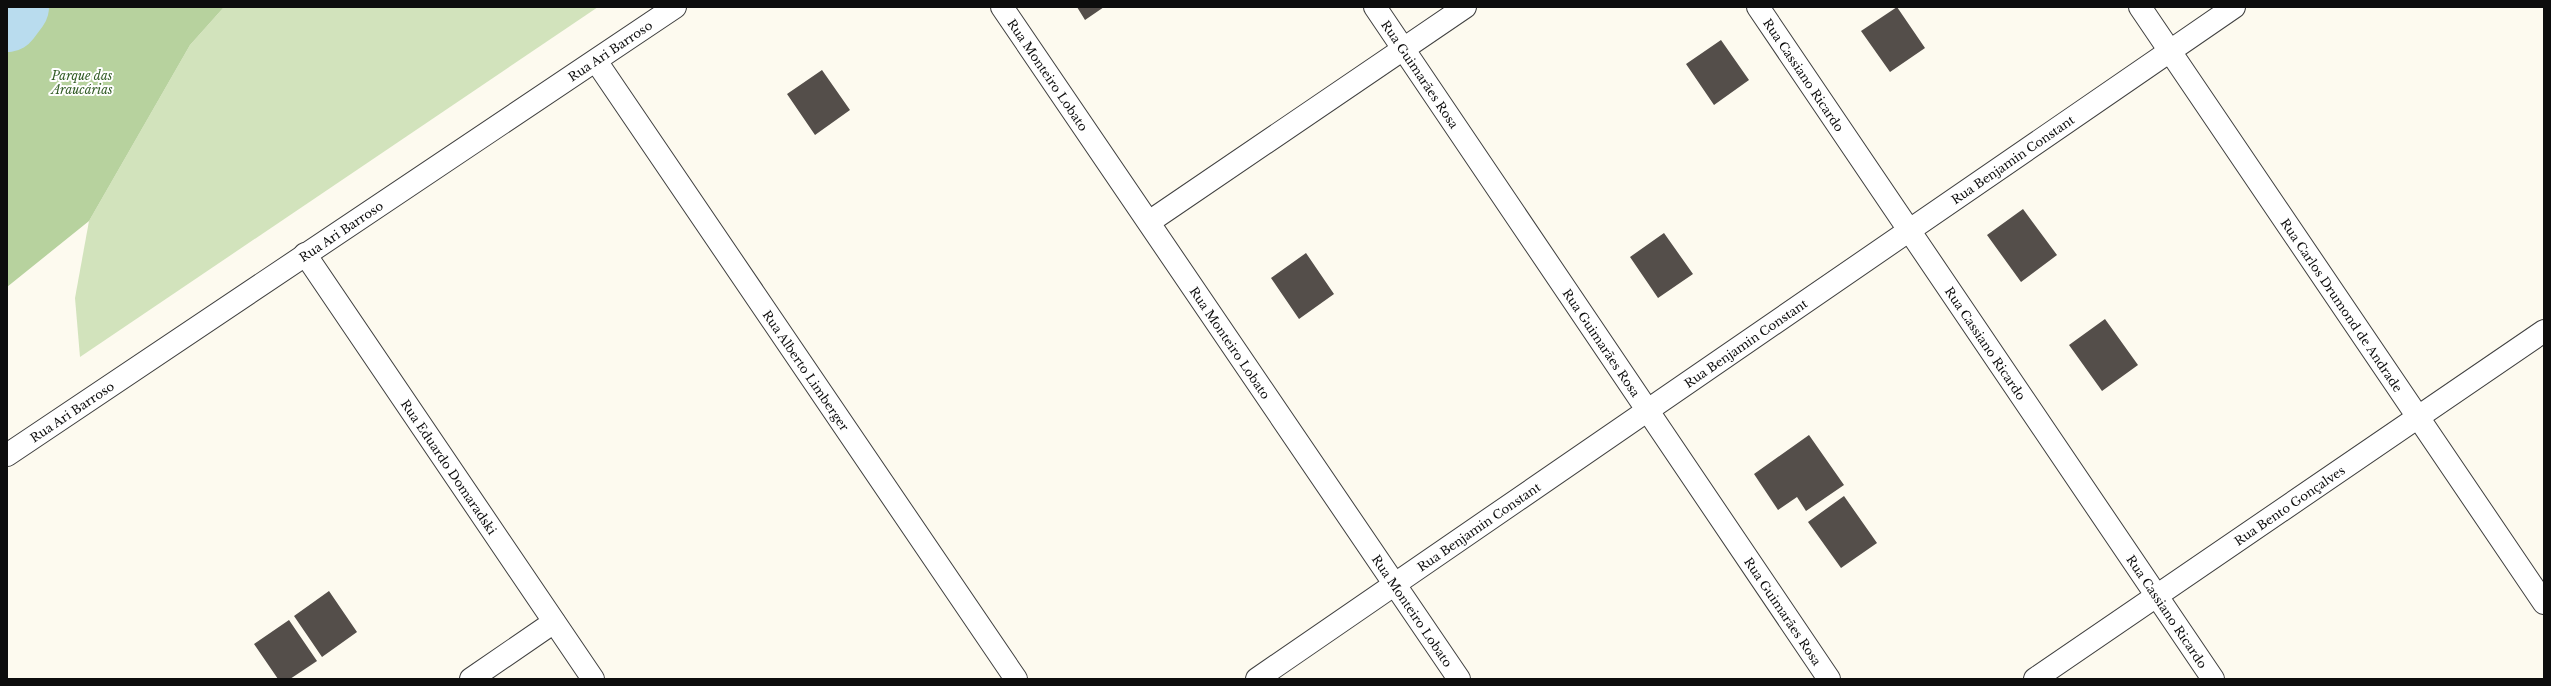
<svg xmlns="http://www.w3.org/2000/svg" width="2551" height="686" viewBox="0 0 2551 686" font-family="'Libre Baskerville',serif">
<rect width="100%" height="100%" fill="#fdfaef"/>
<path fill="#d2e3bc" d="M 224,7 L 598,7 L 80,357 L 75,298 L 89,221 L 190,45 Z"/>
<path fill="#b7d29e" d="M 7,7 L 224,7 L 190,45 L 89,221 L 7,287 Z"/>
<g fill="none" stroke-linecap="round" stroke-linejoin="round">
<path stroke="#b9dcee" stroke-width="66" d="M 7,19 L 16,7"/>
</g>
<path fill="#544e4a" d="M 1077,7 L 1104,7 L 1085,20 Z
M 1897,7 L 1925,48 L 1890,72 L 1861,31 Z
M 1721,40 L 1749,80 L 1714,105 L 1686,64 Z
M 822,70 L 850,110 L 815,135 L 787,94 Z
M 2023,209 L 2057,255 L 2021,282 L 1987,235 Z
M 1664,233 L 1693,274 L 1658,298 L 1630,257 Z
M 1306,253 L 1334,294 L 1299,319 L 1271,278 Z
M 2105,319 L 2138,365 L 2102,391 L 2069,345 Z
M 1809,435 L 1844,485 L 1806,511 L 1797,497 L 1778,510 L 1754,474 Z
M 1844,496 L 1877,543 L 1841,568 L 1808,522 Z
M 329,591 L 357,632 L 322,657 L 294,616 Z
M 289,620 L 317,661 L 290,679 L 278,679 L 254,644 Z"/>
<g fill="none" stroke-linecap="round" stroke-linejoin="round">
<defs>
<g id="minor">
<path id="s1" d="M 1002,7 L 1459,679"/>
<path id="s2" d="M 1375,7 L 1829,679"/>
<path id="s3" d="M 1758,7 L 2213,679"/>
<path id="s4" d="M 2140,7 L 2544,603"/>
<path id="s5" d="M 596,61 L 1016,679"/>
<path d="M 1149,222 L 1465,7"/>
<path id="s6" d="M 305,254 L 593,679"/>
<path id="s7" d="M 7,455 L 675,7"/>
<path d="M 471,679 L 554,622"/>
<path id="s8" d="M 1257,679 L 2234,7"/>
<path id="s9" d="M 2035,679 L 2544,331"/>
</g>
</defs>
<use href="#minor" stroke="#404040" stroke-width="24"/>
<use href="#minor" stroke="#fff" stroke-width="22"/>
</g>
<g text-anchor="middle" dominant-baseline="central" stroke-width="4" stroke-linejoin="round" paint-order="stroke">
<g font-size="12" fill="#0d0d0d" stroke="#fff">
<text stroke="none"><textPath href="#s7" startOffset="726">Rua Ari Barroso</textPath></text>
<text stroke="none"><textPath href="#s1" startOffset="82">Rua Monteiro Lobato</textPath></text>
<text stroke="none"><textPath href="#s2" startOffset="81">Rua Guimarães Rosa</textPath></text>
<text stroke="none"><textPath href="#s3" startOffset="82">Rua Cassiano Ricardo</textPath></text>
<text stroke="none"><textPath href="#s8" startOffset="917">Rua Benjamin Constant</textPath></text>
<text stroke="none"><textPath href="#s7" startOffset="402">Rua Ari Barroso</textPath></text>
<text stroke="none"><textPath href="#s4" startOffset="360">Rua Carlos Drumond de Andrade</textPath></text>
<text stroke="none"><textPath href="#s1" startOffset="406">Rua Monteiro Lobato</textPath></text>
<text stroke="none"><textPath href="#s2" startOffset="405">Rua Guimarães Rosa</textPath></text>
<text stroke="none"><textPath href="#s8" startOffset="593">Rua Benjamin Constant</textPath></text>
<text stroke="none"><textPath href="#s3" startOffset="406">Rua Cassiano Ricardo</textPath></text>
<text stroke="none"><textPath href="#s5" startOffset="374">Rua Alberto Limberger</textPath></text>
<text stroke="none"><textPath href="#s7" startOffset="78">Rua Ari Barroso</textPath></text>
<text stroke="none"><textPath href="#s6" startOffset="257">Rua Eduardo Domaradski</textPath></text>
<text stroke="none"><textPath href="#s9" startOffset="308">Rua Bento Gonçalves</textPath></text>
<text stroke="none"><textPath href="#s8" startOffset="269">Rua Benjamin Constant</textPath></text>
<text stroke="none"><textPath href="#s1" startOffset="730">Rua Monteiro Lobato</textPath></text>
<text stroke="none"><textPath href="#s2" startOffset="729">Rua Guimarães Rosa</textPath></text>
<text stroke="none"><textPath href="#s3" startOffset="730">Rua Cassiano Ricardo</textPath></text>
</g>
<g font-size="12" font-style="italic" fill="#325c26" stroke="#fff">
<text x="82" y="75">Parque das<tspan x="82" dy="14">Araucárias</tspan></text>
</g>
</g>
<rect width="2551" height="686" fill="none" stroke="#0d0d0d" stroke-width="16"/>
</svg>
